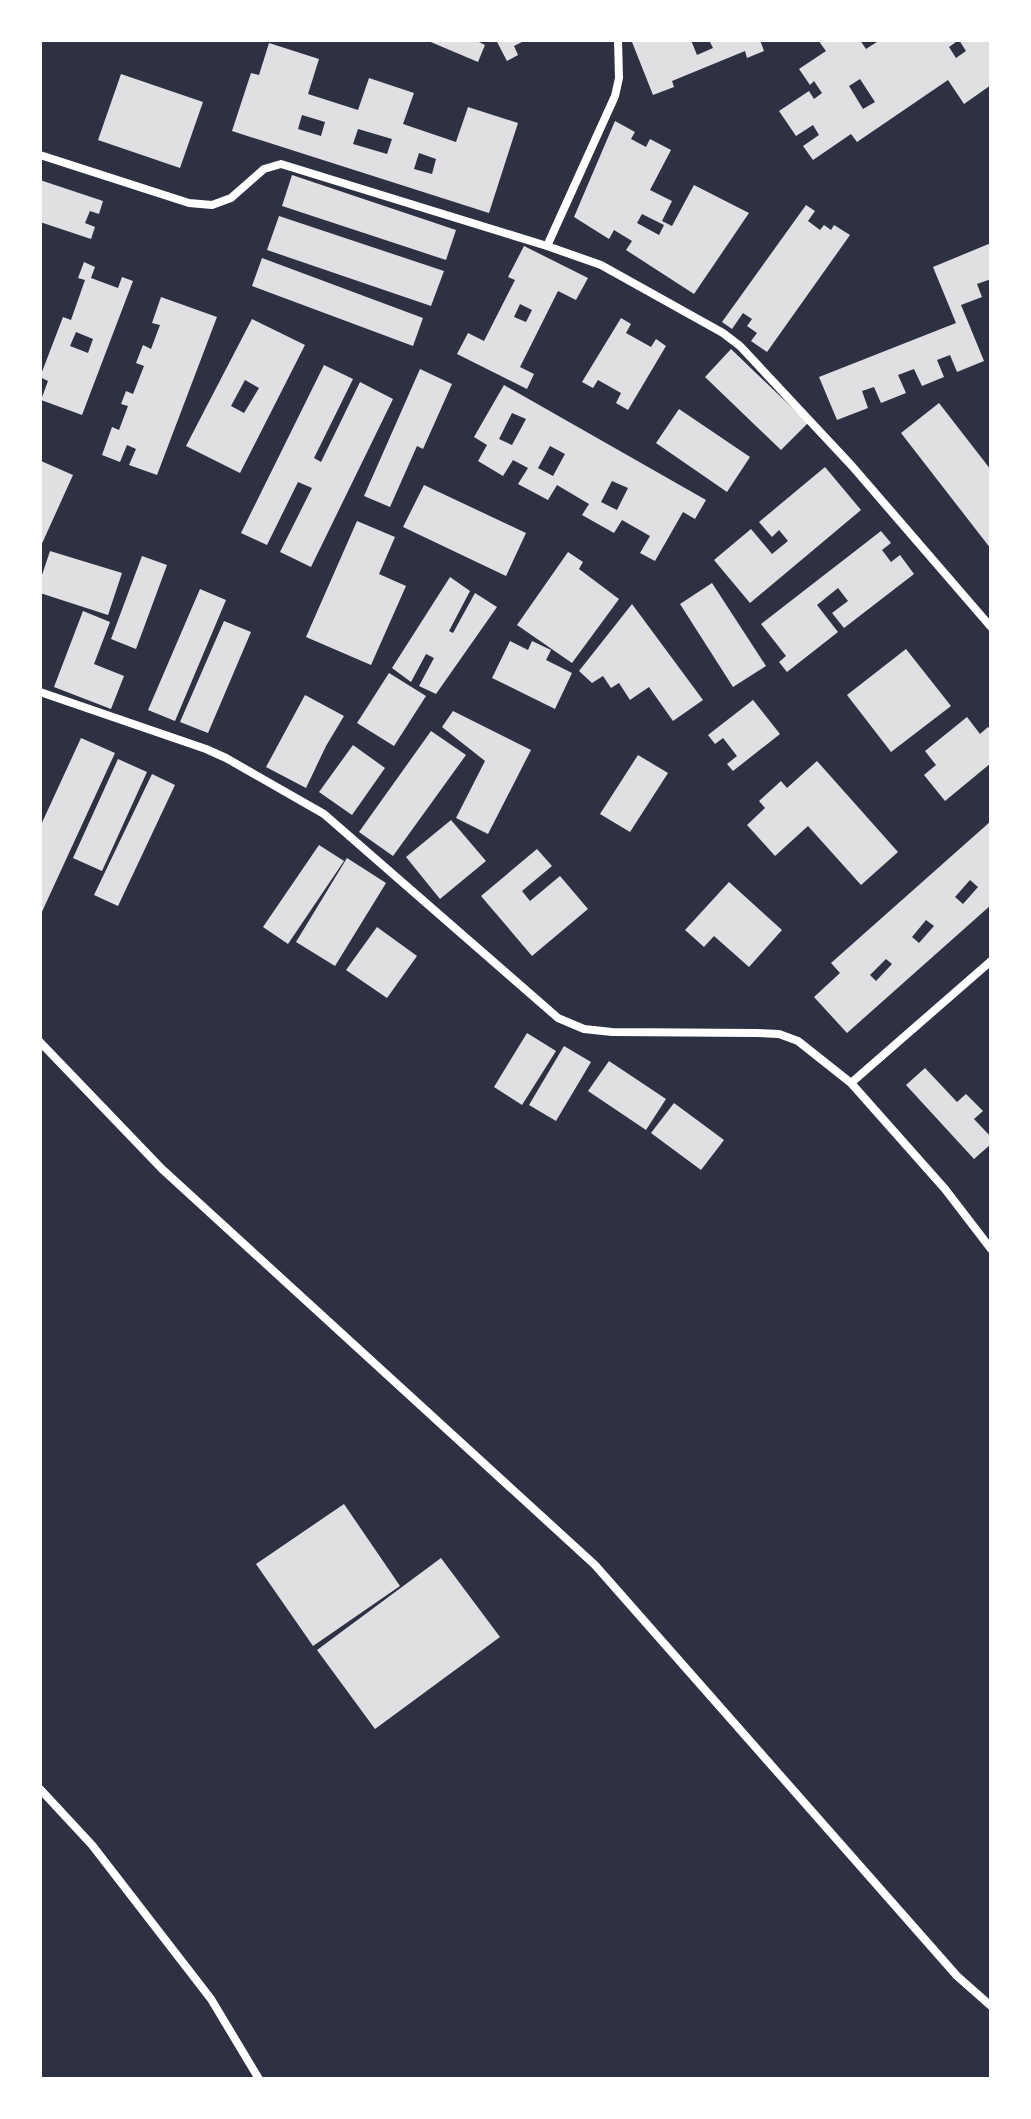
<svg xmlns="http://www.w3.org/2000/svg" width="1031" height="2119" viewBox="0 0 1031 2119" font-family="'PT Serif',serif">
<rect width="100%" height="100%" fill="#2d3142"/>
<path fill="#e0e0e3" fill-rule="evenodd" d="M 426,40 L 475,40 L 485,45 L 478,62 Z
M 496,40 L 526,40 L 514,46 L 518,55 L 507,61 Z
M 635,40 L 691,40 L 697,55 L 713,48 L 709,40 L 760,40 L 764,51 L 747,58 L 745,51 L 672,81 L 674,87 L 653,95 L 632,42 Z
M 818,40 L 860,40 L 866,49 L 880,40 L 991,40 L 991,85 L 964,104 L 948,80 L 857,142 L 851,134 L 813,160 L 803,146 L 819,135 L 813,125 L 796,136 L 779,111 L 809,91 L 814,99 L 822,93 L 814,81 L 810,85 L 799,69 L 826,51 ZM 959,40 L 966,51 L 956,58 L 949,47 ZM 860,79 L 875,102 L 863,109 L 849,86 Z
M 269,43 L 319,59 L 308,94 L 358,110 L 369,78 L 414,93 L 403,124 L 456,142 L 468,107 L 518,123 L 489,213 L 232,131 L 251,73 L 259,75 ZM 302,115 L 325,122 L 321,136 L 298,129 ZM 358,129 L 392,139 L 387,154 L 353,144 ZM 419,153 L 436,159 L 432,174 L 414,169 Z
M 121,74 L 203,102 L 180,168 L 98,140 Z
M 615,121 L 635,132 L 631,139 L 646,147 L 650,139 L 671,150 L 650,190 L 672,201 L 662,221 L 672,226 L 694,185 L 749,213 L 694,294 L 626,250 L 632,241 L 614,230 L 609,239 L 574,217 ZM 642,214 L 664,225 L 659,235 L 637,223 Z
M 292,175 L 456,230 L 446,260 L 282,206 Z
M 40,180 L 103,201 L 99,214 L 90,211 L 85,223 L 95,227 L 91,239 L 40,222 Z
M 806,205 L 815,211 L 808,221 L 820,230 L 824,225 L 831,230 L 834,225 L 850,235 L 767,352 L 751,341 L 757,333 L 747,326 L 752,319 L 743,313 L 732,329 L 722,322 Z
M 279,216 L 444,271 L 431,306 L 267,250 Z
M 991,243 L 991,279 L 977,284 L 982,297 L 961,305 L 984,361 L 957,372 L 950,355 L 937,360 L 944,377 L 922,386 L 914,369 L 898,375 L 906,393 L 881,403 L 874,387 L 862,391 L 868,408 L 837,420 L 819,377 L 956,323 L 933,267 Z
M 524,246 L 588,278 L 576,300 L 558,291 L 520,367 L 534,374 L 527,389 L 457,354 L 468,333 L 484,341 L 515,280 L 508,277 ZM 520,304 L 532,310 L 526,322 L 514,317 Z
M 262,258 L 423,318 L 413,346 L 252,286 Z
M 84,262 L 95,267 L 91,278 L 118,288 L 122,277 L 133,281 L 82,415 L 41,400 L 48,381 L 40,377 L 63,317 L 71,320 L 85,280 L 78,278 ZM 76,332 L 93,339 L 88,353 L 70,346 Z
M 161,297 L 217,317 L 157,475 L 129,465 L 136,449 L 127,445 L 120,462 L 102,455 L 112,427 L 119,430 L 128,406 L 121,404 L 126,391 L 133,394 L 144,366 L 136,363 L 143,345 L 151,349 L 160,325 L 152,323 Z
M 621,318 L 631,324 L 626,333 L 651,347 L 656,339 L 666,346 L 628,410 L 616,403 L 621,393 L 598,380 L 593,388 L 582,382 Z
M 252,319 L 305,345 L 240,473 L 186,446 ZM 245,380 L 259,388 L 244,413 L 231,406 Z
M 731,349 L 808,423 L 781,450 L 705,377 Z
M 324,365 L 353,379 L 314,458 L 321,462 L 360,382 L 393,399 L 311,567 L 280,552 L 312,488 L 298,482 L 267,545 L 241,533 Z
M 420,369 L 452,384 L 423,449 L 417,446 L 390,507 L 364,496 Z
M 504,385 L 706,500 L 695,519 L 683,512 L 655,561 L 640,553 L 650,536 L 622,520 L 614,533 L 582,515 L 589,504 L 557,485 L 548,500 L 518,484 L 528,468 L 513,460 L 503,476 L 478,461 L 487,445 L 474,437 ZM 512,413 L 526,419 L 512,445 L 499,439 ZM 550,446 L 565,454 L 553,476 L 538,468 ZM 612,481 L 628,488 L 617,510 L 601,502 Z
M 939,403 L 991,470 L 991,549 L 901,433 Z
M 679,409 L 750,457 L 727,492 L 656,443 Z
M 41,461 L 73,475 L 40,548 L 40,464 Z
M 825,467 L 861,510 L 750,603 L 714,560 L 751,529 L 772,554 L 788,541 L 779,530 L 772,537 L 759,522 Z
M 424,485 L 526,533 L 506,576 L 403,527 Z
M 357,521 L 395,537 L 379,574 L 406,586 L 371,665 L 306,637 Z
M 881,531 L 891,543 L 882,550 L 891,562 L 900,555 L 914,574 L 844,628 L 832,613 L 848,601 L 838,588 L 817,605 L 838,632 L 787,672 L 779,662 L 786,656 L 761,624 Z
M 50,551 L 122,573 L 108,615 L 40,593 L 40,581 Z
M 568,552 L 583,562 L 579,569 L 619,599 L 572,663 L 517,625 Z
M 142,556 L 167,565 L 136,649 L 111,639 Z
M 450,577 L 470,591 L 449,631 L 453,633 L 475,593 L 497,607 L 436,694 L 419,686 L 434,658 L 426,654 L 411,682 L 392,668 Z
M 712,583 L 766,666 L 733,687 L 680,604 Z
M 200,589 L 226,600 L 175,721 L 148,710 Z
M 632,604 L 703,700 L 673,721 L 649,687 L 630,700 L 619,683 L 611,688 L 603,676 L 592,683 L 579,671 Z
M 83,611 L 110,622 L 94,664 L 124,676 L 111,709 L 54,687 Z
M 224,621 L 251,632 L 208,733 L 180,722 Z
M 510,641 L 528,650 L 532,641 L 551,650 L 546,660 L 572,673 L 555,709 L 492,678 Z
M 906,649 L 951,706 L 891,752 L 847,695 Z
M 389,673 L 426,696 L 394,746 L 357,723 Z
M 305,695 L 344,716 L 326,746 L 306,788 L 266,767 Z
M 753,700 L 780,734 L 733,771 L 727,764 L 737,756 L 723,738 L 715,744 L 708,735 Z
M 453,711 L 531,750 L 488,834 L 456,818 L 485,761 L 442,727 Z
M 967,717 L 980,734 L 988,727 L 991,730 L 991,763 L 945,801 L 924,775 L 936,765 L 925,751 Z
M 431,731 L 466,755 L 393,856 L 359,832 Z
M 81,738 L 115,753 L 40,916 L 40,827 Z
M 353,745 L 385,768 L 352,815 L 319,792 Z
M 638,755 L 668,773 L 630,832 L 600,814 Z
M 118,759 L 147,772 L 102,871 L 73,858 Z
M 817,761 L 898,852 L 861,885 L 808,826 L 775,856 L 747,825 L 765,808 L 759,801 L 781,781 L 787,788 Z
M 152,774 L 175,785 L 118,906 L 94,895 Z
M 451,820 L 486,861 L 440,899 L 406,857 Z
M 991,821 L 991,905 L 847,1033 L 814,997 L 840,973 L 831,963 ZM 970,880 L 978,887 L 963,904 L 955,897 ZM 926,920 L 934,926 L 919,943 L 912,937 ZM 886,959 L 892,964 L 876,981 L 870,975 Z
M 319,845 L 344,861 L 288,944 L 263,927 Z
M 537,849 L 552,866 L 522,891 L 530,901 L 560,876 L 588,909 L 532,956 L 481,896 Z
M 347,858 L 386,883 L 335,966 L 296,942 Z
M 729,882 L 782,930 L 749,967 L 714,936 L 704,947 L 685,930 Z
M 377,927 L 417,956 L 387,998 L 346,970 Z
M 527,1033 L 556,1051 L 522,1105 L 494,1087 Z
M 564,1046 L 591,1062 L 556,1121 L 529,1105 Z
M 609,1061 L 666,1099 L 646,1130 L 588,1091 Z
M 925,1068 L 957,1102 L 966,1094 L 983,1111 L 974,1119 L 991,1137 L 991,1144 L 974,1159 L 906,1085 Z
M 674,1103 L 724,1140 L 701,1170 L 651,1133 Z
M 344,1504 L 400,1586 L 313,1646 L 256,1564 Z
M 441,1558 L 500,1637 L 375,1729 L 317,1650 Z"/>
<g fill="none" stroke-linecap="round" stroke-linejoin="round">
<path stroke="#fff" stroke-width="8" d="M 40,155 L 189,203 L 212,205 L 231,198 L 264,169 L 281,164 L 547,246 L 601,265 L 723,333 L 740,346 L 852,466 L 991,627
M 547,246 L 615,96 L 619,78 L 618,40
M 40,692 L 206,749 L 226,758 L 324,814 L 558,1018 L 584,1029 L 612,1032 L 756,1033 L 779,1034 L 798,1041 L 851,1083 L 945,1189 L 991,1249
M 40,1042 L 162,1169 L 595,1565 L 957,1976 L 991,2006
M 851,1083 L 991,961
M 40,1789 L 92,1845 L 211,1999 L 259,2079"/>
</g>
<rect width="1031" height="2119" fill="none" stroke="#ffffff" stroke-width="84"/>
</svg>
